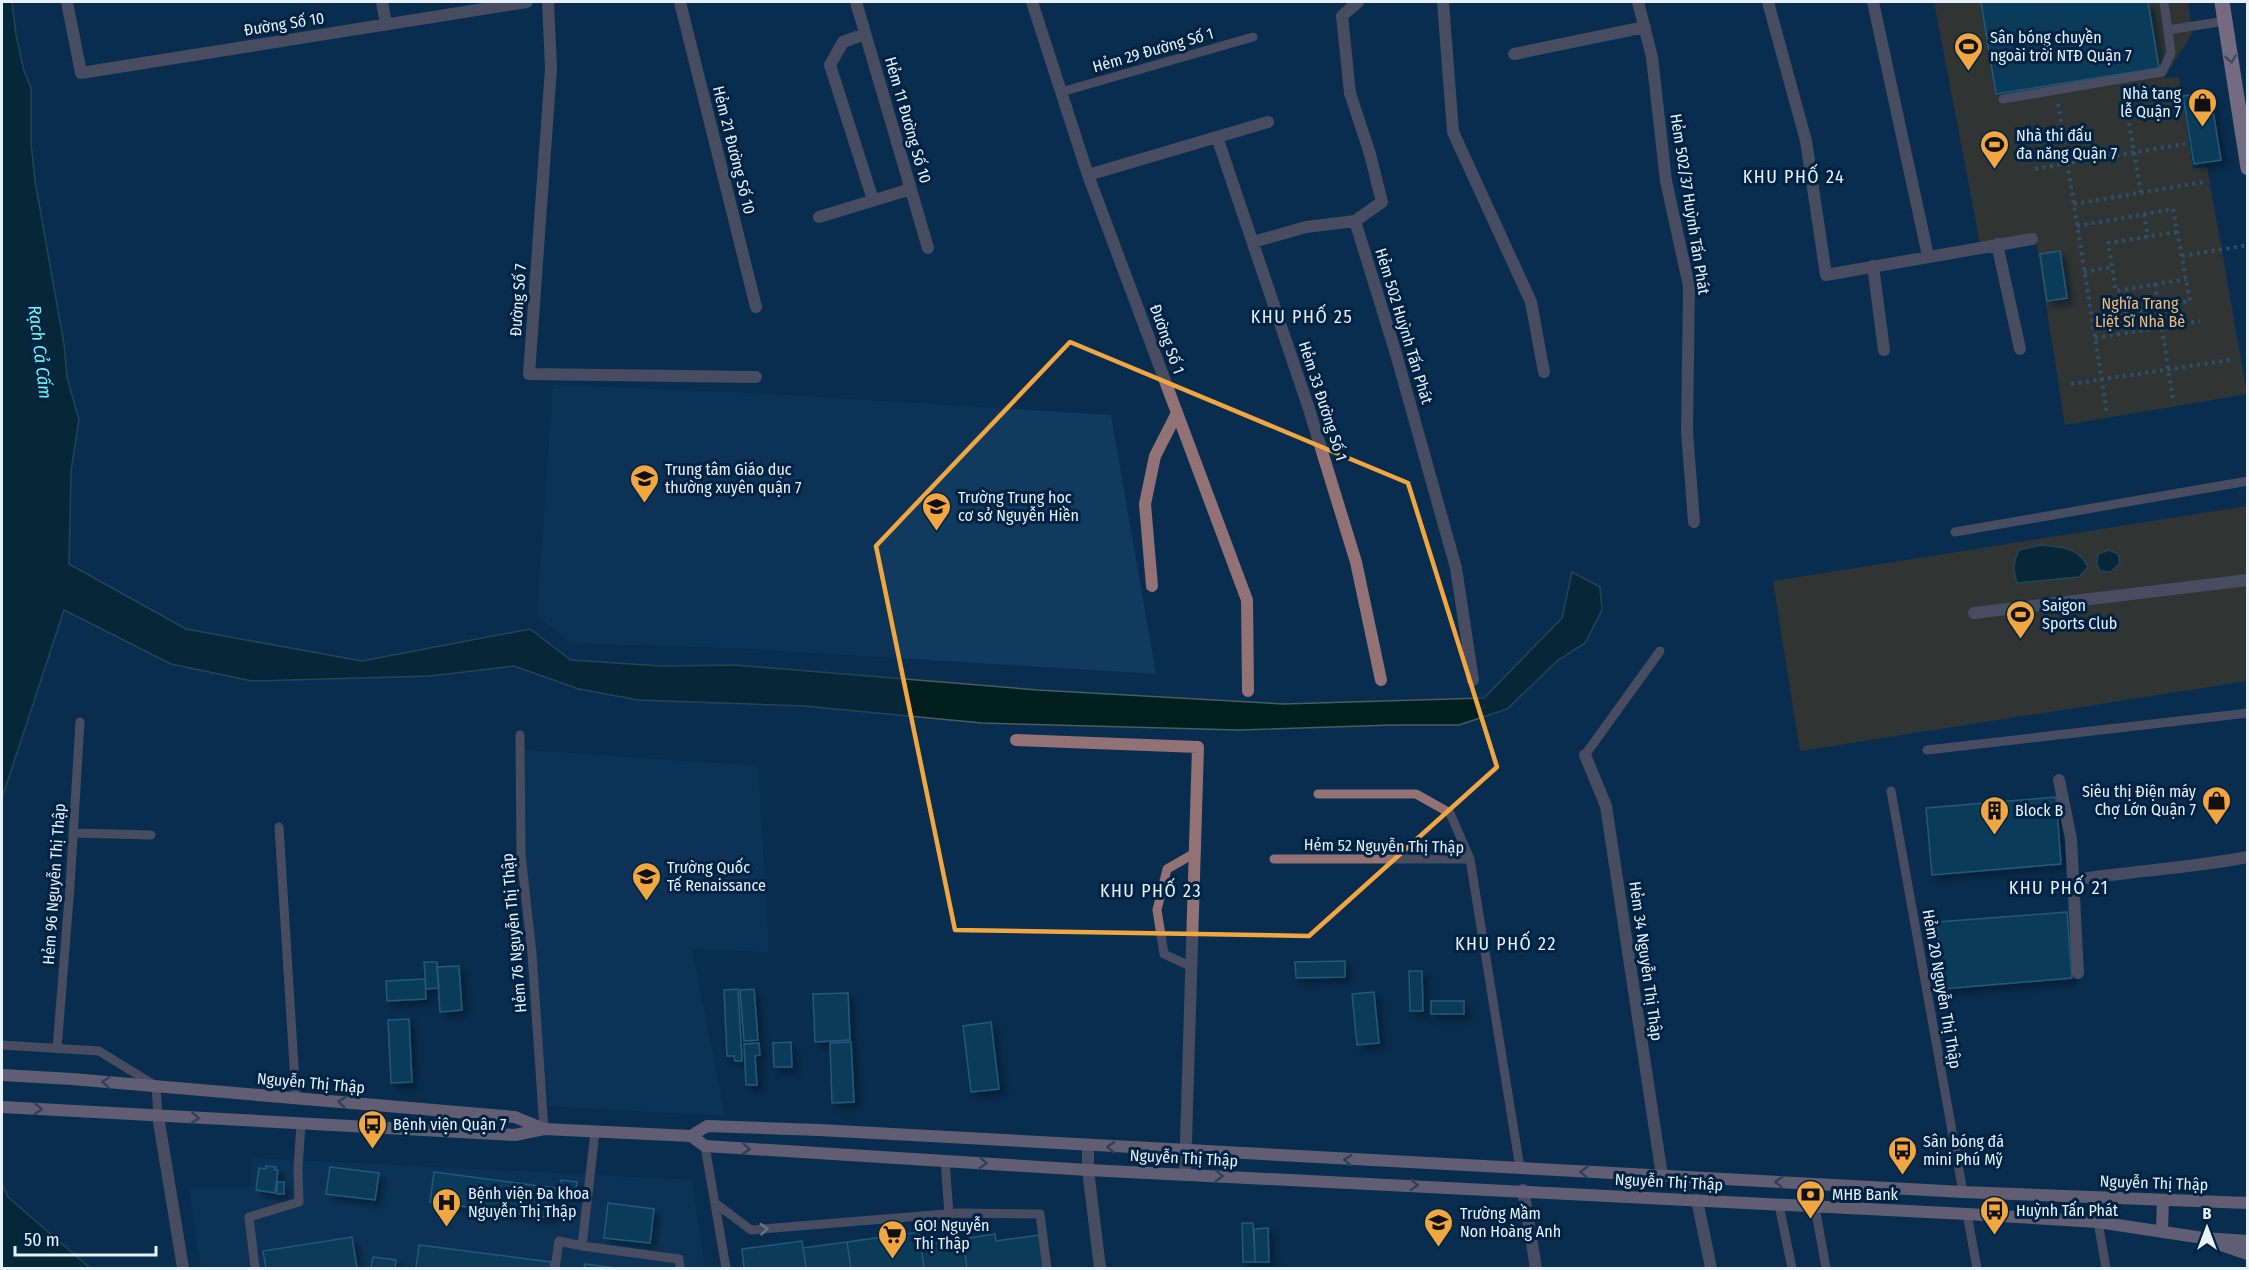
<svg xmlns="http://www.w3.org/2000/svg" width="2249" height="1270" viewBox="0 0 2249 1270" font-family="'Fira Sans Condensed',sans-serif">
<defs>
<filter id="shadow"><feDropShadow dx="5.5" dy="5.5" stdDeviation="3" flood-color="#0009"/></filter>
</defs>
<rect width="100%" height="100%" fill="#092d4e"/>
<path fill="#113a5f" d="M 553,385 L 751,393 L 1111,415 L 1156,674 L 735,648 L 571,643 L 537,615 Z
M 526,750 L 758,766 L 769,952 L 692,949 L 725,1116 L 549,1106 L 521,855 Z
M 252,1158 L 692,1180 L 705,1268 L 201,1268 L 189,1187 L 251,1187 Z"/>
<path fill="#5f3f12" d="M 1934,2 L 2188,2 L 2192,34 L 2164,78 L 2179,77 L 2193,169 L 2207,166 L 2247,394 L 2065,425 L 2035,234 L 1980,243 Z
M 2247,506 L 2247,681 L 1800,751 L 1773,581 Z"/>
<path fill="#011f1e" stroke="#465e61" stroke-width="1.5" d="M 2,2 L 12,2 L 16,35 L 24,71 L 31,88 L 31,142 L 35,181 L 64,344 L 67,377 L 79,420 L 71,471 L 69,564 L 186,629 L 362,661 L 530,629 L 571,660 L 661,666 L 735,665 L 1038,690 L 1283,704 L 1484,698 L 1562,618 L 1572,572 L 1600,587 L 1602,610 L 1585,643 L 1557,661 L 1507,709 L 1459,725 L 1393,725 L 1239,730 L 982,723 L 804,706 L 638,700 L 579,689 L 514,666 L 430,676 L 252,681 L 171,664 L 64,610 L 2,798 Z
M 2041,545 C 2061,547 2079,547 2088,567 L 2079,577 L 2017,583 C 2013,570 2013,563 2019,550 Z
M 2109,550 L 2118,554 L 2120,563 L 2111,572 L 2100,571 L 2097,564 L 2098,554 Z
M 2,1184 L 8,1197 L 90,1268 L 2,1268 Z"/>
<path fill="#0f4d66" stroke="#418cae" stroke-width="1.5" filter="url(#shadow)" d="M 1981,2 L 2148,2 L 2159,68 L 1996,94 Z
M 2210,92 L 2221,160 L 2194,164 L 2183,96 Z
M 2060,251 L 2067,298 L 2047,301 L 2040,254 Z
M 2056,797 L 2061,864 L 1932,875 L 1926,808 Z
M 2067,912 L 2072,978 L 1942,989 L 1937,922 Z
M 1345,961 L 1345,977 L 1296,978 L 1295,962 Z
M 424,962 L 437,962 L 439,988 L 426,989 Z
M 459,966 L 462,1010 L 440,1012 L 437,967 Z
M 1409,971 L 1422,971 L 1423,1011 L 1410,1011 Z
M 425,979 L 426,999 L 387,1001 L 386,981 Z
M 738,989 L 742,1061 L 735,1061 L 734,1056 L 727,1056 L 724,990 Z
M 754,989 L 758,1040 L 744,1041 L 740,990 Z
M 1374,992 L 1379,1043 L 1357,1045 L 1352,994 Z
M 848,993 L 850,1040 L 815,1042 L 813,994 Z
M 1431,1001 L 1464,1001 L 1464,1014 L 1431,1014 Z
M 409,1019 L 412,1082 L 391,1083 L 388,1020 Z
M 991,1022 L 999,1089 L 971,1092 L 963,1026 Z
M 791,1042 L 792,1067 L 774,1067 L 773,1043 Z
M 851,1042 L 854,1102 L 832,1103 L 830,1043 Z
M 759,1043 L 760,1055 L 755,1056 L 757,1085 L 746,1085 L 744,1044 Z
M 266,1166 L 276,1167 L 275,1170 L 278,1170 L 275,1193 L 256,1190 L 259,1168 L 266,1169 Z
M 330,1167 L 379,1173 L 375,1200 L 326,1194 Z
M 434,1172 L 555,1188 L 551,1218 L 430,1202 Z
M 561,1180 L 577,1182 L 575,1196 L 559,1194 Z
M 277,1182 L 284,1182 L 284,1194 L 277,1194 Z
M 608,1203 L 654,1209 L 650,1243 L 604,1238 Z
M 1242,1223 L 1253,1223 L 1255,1262 L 1243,1262 Z
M 1268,1228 L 1269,1262 L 1255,1262 L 1254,1229 Z
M 919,1232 L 924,1268 L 851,1268 L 847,1242 Z
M 919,1232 L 921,1245 L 995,1234 L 996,1241 L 1039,1235 L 1044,1268 L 744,1268 L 742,1249 L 802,1241 L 803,1248 Z
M 995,1234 L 996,1241 L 1039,1235 L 1044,1268 L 967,1268 L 963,1239 Z
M 352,1237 L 357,1268 L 266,1268 L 263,1251 Z
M 802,1241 L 806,1268 L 744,1268 L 742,1249 Z
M 419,1245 L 551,1262 L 550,1268 L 416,1268 Z
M 373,1257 L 396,1260 L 395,1268 L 371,1268 Z
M 585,1264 L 616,1268 L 584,1268 Z"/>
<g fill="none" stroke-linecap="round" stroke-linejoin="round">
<path stroke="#5b768e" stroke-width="4" stroke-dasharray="3 4.5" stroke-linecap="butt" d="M 2058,104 L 2107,413
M 2129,123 L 2141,193
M 2035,169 L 2185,144
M 2074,204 L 2204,182
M 2144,214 L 2148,237
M 2077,226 L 2173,209 L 2190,301 L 2092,320
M 2177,232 L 2108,243 L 2116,291 L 2186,279
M 2182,256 L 2248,245
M 2084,272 L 2112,267
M 2155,284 L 2173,400
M 2095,338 L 2200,321
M 2071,384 L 2230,360"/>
<path stroke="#927275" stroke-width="9" d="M 2168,30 L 2225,21
M 1061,92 L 1253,37
M 2003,99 L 2162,72 L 2171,53 L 2164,2
M 1955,532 L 2248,481
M 520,735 L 521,855 L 532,954 L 544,1129
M 1927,750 L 2248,713
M 1585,755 L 1660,651
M 1891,791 L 1963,1192
M 1318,794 L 1416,794 L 1450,813 L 1470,859
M 279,827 L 296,1098
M 73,833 L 151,835
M 1274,859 L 1470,859 L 1520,1168
M 1192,967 L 1164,954 L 1157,910 L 1167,869 L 1195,853
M 2,1045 L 99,1051 L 156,1086 L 158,1116
M 57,1049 L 70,886 L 80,722
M 705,1146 L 726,1268
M 945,1161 L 949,1214
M 715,1203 L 751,1230 L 958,1213 L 1040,1214 L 1047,1268
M 1779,1205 L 1792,1268
M 1815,1207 L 1826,1268
M 1967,1214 L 1977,1268
M 2098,1222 L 2106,1268
M 582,1246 L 595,1132
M 255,1268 L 249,1217 L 299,1202 L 298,1168 L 301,1124
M 555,1268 L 559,1241 L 582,1246 L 679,1259 L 680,1268"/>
<path stroke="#927275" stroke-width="12" d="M 67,2 L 81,73 L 527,2
M 382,2 L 386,24
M 548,2 L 551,68 L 529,374 L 756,377
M 680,2 L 756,307
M 856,2 L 928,248
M 1032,2 L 1088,175 L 1247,600 L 1248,691
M 1358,2 L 1342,16 L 1350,93 L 1370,154 L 1382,202 L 1355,221 L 1396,354 L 1456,568 L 1473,680
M 1443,2 L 1453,132 L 1531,302 L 1544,372
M 1638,2 L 1652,57 L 1666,181 L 1689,286 L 1687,432 L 1694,522
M 1768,2 L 1806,141 L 1826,275 L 2032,239
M 1873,2 L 1928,256
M 865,34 L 843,42 L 830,65 L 873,200
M 1514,54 L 1645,27
M 1217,137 L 1308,406 L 1356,562 L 1381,680
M 1088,175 L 1268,122
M 819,217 L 911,189
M 1253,242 L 1306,227 L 1355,221
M 1997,244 L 2020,349
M 1873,266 L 1884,350
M 1152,586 L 1145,504 L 1155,456 L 1177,413
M 1974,613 L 2248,580
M 1016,740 L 1198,747 L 1185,1174
M 1585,755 L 1606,806 L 1662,1176
M 2059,780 L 2071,839 L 2078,973
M 2074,880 C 2132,871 2190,868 2248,857
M 158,1116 L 183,1268
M 1088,1146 L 1088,1170 L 1100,1268
M 1523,1190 L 1536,1268
M 1697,1200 L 1711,1268"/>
<path stroke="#cc999f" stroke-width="12" d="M 2,1075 L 72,1079 L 515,1117 L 544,1129
M 2,1107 L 515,1135 L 544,1129 L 691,1136 L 705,1146 L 1088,1170 L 1967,1214 L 2098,1222 L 2203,1238 L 2248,1241
M 691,1136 L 707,1126 L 819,1130 L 1963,1192 L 2248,1203
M 2162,1230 L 2163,1200
M 2215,1243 L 2248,1254"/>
<path stroke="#f9b7bf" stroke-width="15" d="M 2222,2 L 2248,168"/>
</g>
<defs><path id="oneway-chevron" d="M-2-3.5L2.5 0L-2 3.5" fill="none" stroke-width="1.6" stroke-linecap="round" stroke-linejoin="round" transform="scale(1.5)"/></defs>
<use stroke="#7c6d81" href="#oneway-chevron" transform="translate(2231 59) rotate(81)"/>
<g stroke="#5c586c">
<use href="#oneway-chevron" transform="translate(106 1082) rotate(-175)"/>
<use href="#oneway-chevron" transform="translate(342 1102) rotate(-175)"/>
<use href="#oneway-chevron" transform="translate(38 1109) rotate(3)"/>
<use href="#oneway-chevron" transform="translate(195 1118) rotate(3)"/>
<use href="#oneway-chevron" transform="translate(1111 1147) rotate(-177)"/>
<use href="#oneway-chevron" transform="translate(746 1149) rotate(4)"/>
<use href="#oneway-chevron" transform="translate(1348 1160) rotate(-177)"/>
<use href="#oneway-chevron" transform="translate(983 1163) rotate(4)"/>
<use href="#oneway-chevron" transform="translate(1584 1172) rotate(-177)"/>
<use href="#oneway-chevron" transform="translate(1219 1176) rotate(3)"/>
<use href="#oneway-chevron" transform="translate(1779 1182) rotate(-177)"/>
<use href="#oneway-chevron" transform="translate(1414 1185) rotate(3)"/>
</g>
<use stroke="#cecbd4" href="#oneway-chevron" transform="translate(764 1229) rotate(-5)"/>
<path d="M0 0H2249V1270H0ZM 1070,342 L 1408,483 L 1497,767 L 1309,936 L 955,930 L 876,546 Z" fill="#092d4e" fill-opacity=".55" fill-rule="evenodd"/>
<path fill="none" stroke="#f1a63f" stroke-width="4.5" stroke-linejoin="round" d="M 1070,342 L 1408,483 L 1497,767 L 1309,936 L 955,930 L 876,546 Z"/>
<defs>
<symbol id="stadium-pin" viewBox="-11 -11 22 30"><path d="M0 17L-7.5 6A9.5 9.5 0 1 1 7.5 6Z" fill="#f1a63f" stroke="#002343"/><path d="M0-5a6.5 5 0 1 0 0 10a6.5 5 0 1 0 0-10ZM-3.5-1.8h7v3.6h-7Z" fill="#111"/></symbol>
<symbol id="shop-pin" viewBox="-11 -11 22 30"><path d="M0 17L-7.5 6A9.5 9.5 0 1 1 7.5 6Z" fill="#f1a63f" stroke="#002343"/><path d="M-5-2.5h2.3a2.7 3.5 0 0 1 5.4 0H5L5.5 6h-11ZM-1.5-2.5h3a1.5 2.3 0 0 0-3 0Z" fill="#111"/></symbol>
<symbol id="school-pin" viewBox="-11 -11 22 30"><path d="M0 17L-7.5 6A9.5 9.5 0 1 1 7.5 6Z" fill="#f1a63f" stroke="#002343"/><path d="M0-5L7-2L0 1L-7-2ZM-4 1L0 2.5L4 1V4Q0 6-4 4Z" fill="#111"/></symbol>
<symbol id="building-pin" viewBox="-11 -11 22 30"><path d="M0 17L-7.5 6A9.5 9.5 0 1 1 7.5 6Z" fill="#f1a63f" stroke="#002343"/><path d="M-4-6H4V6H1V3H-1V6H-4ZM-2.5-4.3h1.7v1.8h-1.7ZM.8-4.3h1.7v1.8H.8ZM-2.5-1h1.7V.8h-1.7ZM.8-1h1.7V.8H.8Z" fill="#111"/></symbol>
<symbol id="bus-pin" viewBox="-11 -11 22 30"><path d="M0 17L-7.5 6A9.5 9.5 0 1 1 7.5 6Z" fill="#f1a63f" stroke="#002343"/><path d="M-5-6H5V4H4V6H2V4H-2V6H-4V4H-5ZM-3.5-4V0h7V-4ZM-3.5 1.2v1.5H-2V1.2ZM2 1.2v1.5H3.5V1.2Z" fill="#111"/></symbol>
<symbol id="bank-pin" viewBox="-11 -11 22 30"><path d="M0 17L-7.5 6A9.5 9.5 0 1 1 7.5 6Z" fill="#f1a63f" stroke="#002343"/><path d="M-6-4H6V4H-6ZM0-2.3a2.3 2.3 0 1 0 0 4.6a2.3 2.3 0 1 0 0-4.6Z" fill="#111"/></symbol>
<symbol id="hospital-pin" viewBox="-11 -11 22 30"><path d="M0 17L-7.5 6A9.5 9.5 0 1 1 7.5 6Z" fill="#f1a63f" stroke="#002343"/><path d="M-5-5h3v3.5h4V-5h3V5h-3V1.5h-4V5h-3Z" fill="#111"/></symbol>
<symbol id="supermarket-pin" viewBox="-11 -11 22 30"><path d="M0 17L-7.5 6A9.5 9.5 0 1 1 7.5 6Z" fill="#f1a63f" stroke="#002343"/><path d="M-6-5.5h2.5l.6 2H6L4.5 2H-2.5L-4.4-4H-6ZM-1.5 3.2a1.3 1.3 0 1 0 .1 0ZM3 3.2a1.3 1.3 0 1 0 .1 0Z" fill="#111"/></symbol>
</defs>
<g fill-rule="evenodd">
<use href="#stadium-pin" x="1952" y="30" width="33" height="45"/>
<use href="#shop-pin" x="2186" y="86" width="33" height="45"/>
<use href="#stadium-pin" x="1978" y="128" width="33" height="45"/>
<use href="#school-pin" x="628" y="462" width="33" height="45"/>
<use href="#school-pin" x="920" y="490" width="33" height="45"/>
<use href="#stadium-pin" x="2004" y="598" width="33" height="45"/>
<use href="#shop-pin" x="2200" y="784" width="33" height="45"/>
<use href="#building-pin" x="1978" y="794" width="33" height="45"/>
<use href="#school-pin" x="630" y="860" width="33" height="45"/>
<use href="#bus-pin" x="356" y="1108" width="33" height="45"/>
<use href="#bus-pin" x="1886" y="1134" width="33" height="45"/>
<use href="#bank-pin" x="1794" y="1178" width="33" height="45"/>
<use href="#hospital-pin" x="430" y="1186" width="33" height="45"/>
<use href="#bus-pin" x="1978" y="1194" width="33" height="45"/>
<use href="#school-pin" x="1422" y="1206" width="33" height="45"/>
<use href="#supermarket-pin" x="876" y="1218" width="33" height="45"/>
</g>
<g text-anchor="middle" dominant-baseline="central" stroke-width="6" stroke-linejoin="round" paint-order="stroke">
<g font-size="16" fill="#e7f1fc" stroke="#002343">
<text transform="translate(284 24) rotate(-9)">Đường Số 10</text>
<text transform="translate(1153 50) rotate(-16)">Hẻm 29 Đường Số 1</text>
<text transform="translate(908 120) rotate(74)">Hẻm 11 Đường Số 10</text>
<text transform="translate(734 150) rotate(76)">Hẻm 21 Đường Số 10</text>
<text transform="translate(1690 204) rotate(81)">Hẻm 502/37 Huỳnh Tấn Phát</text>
<text transform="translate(518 300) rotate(-86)">Đường Số 7</text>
<text transform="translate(1404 326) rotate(73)">Hẻm 502 Huỳnh Tấn Phát</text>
<text transform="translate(1167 339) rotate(70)">Đường Số 1</text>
<text transform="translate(1323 401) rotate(72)">Hẻm 33 Đường Số 1</text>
<text transform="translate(1384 846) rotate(1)">Hẻm 52 Nguyễn Thị Thập</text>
<text transform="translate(54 884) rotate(-86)">Hẻm 96 Nguyễn Thị Thập</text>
<text transform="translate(514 933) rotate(-95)">Hẻm 76 Nguyễn Thị Thập</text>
<text transform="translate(1646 961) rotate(82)">Hẻm 34 Nguyễn Thị Thập</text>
<text transform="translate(1942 989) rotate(80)">Hẻm 20 Nguyễn Thị Thập</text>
<text transform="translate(311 1083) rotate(5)">Nguyễn Thị Thập</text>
<text transform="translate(1184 1158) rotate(3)">Nguyễn Thị Thập</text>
<text transform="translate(1669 1182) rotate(3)">Nguyễn Thị Thập</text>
<text transform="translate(2154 1183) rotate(2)">Nguyễn Thị Thập</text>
</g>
<g font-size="16" fill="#e7f1fc" stroke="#002343" text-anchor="start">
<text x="1990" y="37">Sân bóng chuyền<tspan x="1990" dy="18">ngoài trời NTĐ Quận 7</tspan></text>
<text x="2181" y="93" text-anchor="end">Nhà tang<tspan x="2181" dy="18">lễ Quận 7</tspan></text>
<text x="2016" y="135">Nhà thi đấu<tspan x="2016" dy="18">đa năng Quận 7</tspan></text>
<text x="665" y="469">Trung tâm Giáo dục<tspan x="665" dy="18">thường xuyên quận 7</tspan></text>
<text x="958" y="497">Trường Trung học<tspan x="958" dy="18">cơ sở Nguyễn Hiền</tspan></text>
<text x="2042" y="605">Saigon<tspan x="2042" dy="18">Sports Club</tspan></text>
<text x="2196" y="791" text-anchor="end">Siêu thị Điện máy<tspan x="2196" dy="18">Chợ Lớn Quận 7</tspan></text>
<text x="2015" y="810">Block B</text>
<text x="667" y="867">Trường Quốc<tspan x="667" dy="18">Tế Renaissance</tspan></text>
<text x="393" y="1124">Bệnh viện Quận 7</text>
<text x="1923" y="1141">Sân bóng đá<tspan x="1923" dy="18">mini Phú Mỹ</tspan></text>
<text x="468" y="1193">Bệnh viện Đa khoa<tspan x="468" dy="18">Nguyễn Thị Thập</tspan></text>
<text x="1832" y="1194">MHB Bank</text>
<text x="2016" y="1210">Huỳnh Tấn Phát</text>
<text x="1460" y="1213">Trường Mầm<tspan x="1460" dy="18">Non Hoàng Anh</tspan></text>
<text x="914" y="1225">GO! Nguyễn<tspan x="914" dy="18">Thị Thập</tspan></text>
</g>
<g font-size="16" fill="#fabb6d" stroke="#002343">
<text x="2140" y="303">Nghĩa Trang<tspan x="2140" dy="18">Liệt Sĩ Nhà Bè</tspan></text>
</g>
<g font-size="18" letter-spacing="1.5" fill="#e7f1fc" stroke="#002343">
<text x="1794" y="177">KHU PHỐ 24</text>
<text x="1302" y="317">KHU PHỐ 25</text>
<text x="2059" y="888">KHU PHỐ 21</text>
<text x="1151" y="891">KHU PHỐ 23</text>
<text x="1506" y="944">KHU PHỐ 22</text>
</g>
<g font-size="18" font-style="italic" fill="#6df6ef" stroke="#002343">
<text transform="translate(40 352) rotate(83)">Rạch Cả Cấm</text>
</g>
</g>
<rect width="2249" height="1270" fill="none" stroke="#e7f1fc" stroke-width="6"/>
<g transform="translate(2207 1228)" stroke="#002343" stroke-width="4.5" paint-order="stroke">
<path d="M0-4.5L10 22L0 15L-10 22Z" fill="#e7f1fc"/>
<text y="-9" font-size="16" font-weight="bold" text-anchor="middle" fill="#e7f1fc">B</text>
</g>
<path d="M15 1246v9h141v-9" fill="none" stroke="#e7f1fc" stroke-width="3"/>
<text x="24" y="1246" font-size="18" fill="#e7f1fc" stroke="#002343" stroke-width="4.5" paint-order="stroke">50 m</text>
</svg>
